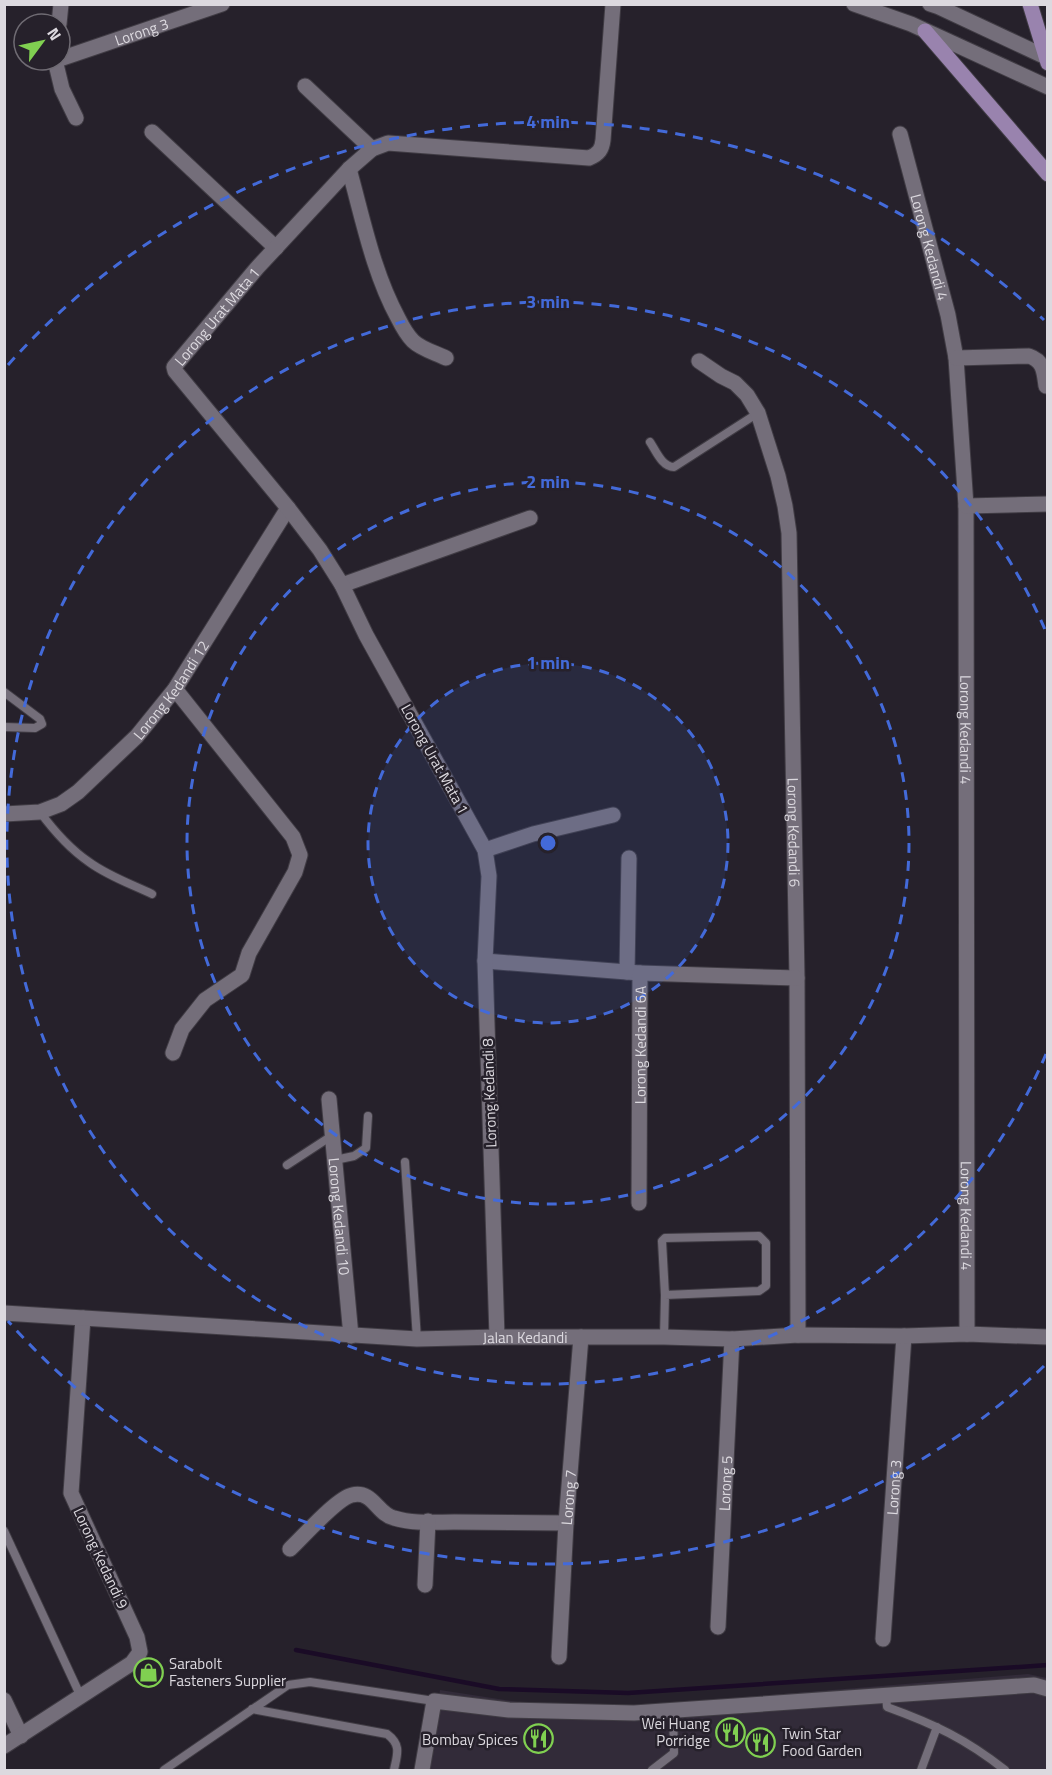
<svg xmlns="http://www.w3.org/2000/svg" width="1052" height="1775" viewBox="0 0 1052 1775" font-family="'Titillium Web',sans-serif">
<rect width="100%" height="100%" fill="#26212b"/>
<path fill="#322b39" d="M 1028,1674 L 1047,1678 L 1047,1770 L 426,1770 L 440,1690 L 518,1702 L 636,1706 Z"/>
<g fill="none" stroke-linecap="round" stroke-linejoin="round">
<path stroke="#1a0b26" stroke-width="4.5" d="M 296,1650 L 499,1689 L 628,1693 L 1048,1665"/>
<defs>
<path id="service" d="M 650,442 C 656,451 662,467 674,467 L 758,413
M 4,692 L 40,719 L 42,724 L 35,728 L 4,727
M 40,812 C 54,831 70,849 89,862 C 108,876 131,884 152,894
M 335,1160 L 354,1156 L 366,1148 L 368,1116
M 405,1162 L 417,1339
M 287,1165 L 333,1135
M 664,1337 L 665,1295 L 662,1241 L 665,1238 L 759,1236 L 766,1243 L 766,1286 L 759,1291 L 665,1295
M 4,1531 L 81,1697
M 886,1696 L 887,1707 C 934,1724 966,1739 1005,1770
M 252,1709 L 387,1734 C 402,1745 397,1755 394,1770
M 164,1770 L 288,1685 L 310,1682 L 434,1701
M 652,1770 L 674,1753 L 673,1711
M 921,1770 L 937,1727"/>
<g id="minor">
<path d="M 59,24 L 61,4"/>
<path id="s1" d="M 60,59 L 222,4"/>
<path d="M 55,60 L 62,89 L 76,118"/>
<path d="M 305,86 L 372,149"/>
<path d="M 152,132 L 276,248"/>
<path id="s2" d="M 900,134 L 948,315 L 956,358 L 966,506 L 967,1334"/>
<path d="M 349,169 C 363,219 373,272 398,318 C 402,326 407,335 413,341 C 421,349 436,353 446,358"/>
<path d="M 956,358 L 1029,356 C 1044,361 1044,372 1046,386"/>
<path id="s3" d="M 699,361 L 721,376 L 735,383 L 747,395 L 758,413 L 778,476 L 785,506 L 789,533 L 797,978 L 798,1335"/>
<path d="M 966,506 L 1048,504"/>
<path d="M 342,585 L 530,518"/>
<path id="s4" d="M 4,814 L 40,812 L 61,804 L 78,792 L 137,736 L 175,689 L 288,508"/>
<path d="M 485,850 L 533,834 L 613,815"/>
<path d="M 485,961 L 640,973"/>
<path d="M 627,972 L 629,858"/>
<path d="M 173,1053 L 182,1029 L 205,1000 L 242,975 L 249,953 L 295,872 L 300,855 L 293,837 L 175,689"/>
<path id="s5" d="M 329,1099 L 351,1336"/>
<path id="s6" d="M 639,1203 L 640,973 L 797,978"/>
<path id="s7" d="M 497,1337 L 485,961 L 489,876 L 485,850 L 366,635 L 342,585 L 320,550 L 288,508 L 175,371 L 174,367 L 257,268 L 349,169 L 372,149 L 388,143 L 589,158 C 599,154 602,149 603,140 L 613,4"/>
<path d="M 290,1549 C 303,1537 337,1498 352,1495 C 373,1490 377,1514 394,1518 C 413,1524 435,1522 454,1522 C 491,1522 529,1523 566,1523"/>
<path d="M 425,1585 L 428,1521"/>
<path id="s8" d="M 718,1627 L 732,1339"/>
<path id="s9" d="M 883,1639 L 904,1336"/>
<path id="s10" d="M 559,1657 L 566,1523 L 581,1337"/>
<path d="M 4,1700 L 21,1736"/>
<path d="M 4,1746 L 132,1663 L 140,1652 L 137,1637 L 71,1493 L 83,1318"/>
<path d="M 422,1770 L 434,1701 L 509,1710 L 634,1713 L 1034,1685 L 1048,1689"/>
</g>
<g id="tertiary">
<path d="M 854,4 L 911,24 L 1048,87"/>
<path d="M 930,4 L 939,7 L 1048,58"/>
<path id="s11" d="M 4,1313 L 417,1339 L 497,1337 L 664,1337 L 732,1339 L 798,1335 L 904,1336 L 967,1334 L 1048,1337"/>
</g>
<path id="primary" d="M 1030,4 L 1048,63
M 925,31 L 1048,174"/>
</defs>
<use href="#service" stroke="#403c44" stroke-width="10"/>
<use href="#minor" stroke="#403c44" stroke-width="17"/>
<use href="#tertiary" stroke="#403c44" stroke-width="17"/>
<use href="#primary" stroke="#403c44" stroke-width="17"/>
<use href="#service" stroke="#746e7a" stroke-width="8"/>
<use href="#minor" stroke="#746e7a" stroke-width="15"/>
<use href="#tertiary" stroke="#746e7a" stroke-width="15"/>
<use href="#primary" stroke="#9983ae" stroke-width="15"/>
</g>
<circle cx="548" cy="843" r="180" fill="#436ad9" fill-opacity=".12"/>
<g fill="none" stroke="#436ad9" stroke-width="3" stroke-dasharray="10 8">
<circle cx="548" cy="843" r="180"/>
<circle cx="548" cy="843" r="361"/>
<path d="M1046 1054A541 541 0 1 1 1046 632"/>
<path d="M1044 1366A721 721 0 0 1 8 1321M8 365A721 721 0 0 1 1044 320"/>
</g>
<defs>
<symbol id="shop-ring" viewBox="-11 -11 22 22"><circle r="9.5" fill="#26212b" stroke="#80d051" stroke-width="1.5"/><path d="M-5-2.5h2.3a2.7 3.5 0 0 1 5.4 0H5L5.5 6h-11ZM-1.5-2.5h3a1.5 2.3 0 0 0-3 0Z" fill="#80d051"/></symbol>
<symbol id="restaurant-ring" viewBox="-11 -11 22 22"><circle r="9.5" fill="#26212b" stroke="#80d051" stroke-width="1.5"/><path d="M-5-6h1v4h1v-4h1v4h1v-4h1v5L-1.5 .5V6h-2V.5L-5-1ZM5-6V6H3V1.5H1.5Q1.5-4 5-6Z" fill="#80d051"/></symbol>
</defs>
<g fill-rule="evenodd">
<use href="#shop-ring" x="132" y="1656" width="33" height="33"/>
<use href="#restaurant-ring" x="714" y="1716" width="33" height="33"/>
<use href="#restaurant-ring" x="522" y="1722" width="33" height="33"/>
<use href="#restaurant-ring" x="744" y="1726" width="33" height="33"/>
</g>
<g text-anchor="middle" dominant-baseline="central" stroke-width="5" stroke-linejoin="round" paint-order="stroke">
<g font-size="15" fill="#dcd9df" stroke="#26212b">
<text stroke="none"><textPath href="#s1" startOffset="86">Lorong 3</textPath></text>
<text stroke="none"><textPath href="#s2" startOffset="117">Lorong Kedandi 4</textPath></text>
<text stroke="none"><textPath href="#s7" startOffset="1131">Lorong Urat Mata 1</textPath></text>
<text stroke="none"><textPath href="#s4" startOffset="218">Lorong Kedandi 12</textPath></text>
<text stroke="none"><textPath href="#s2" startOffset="603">Lorong Kedandi 4</textPath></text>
<text transform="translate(435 759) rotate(61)">Lorong Urat Mata 1</text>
<text stroke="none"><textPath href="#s3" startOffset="504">Lorong Kedandi 6</textPath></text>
<text stroke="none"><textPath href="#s6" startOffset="158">Lorong Kedandi 6A</textPath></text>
<text transform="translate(489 1093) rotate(-92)">Lorong Kedandi 8</text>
<text stroke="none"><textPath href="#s2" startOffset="1089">Lorong Kedandi 4</textPath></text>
<text stroke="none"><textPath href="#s5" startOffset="118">Lorong Kedandi 10</textPath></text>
<text stroke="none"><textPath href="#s11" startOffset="522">Jalan Kedandi</textPath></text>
<text stroke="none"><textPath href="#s8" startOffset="144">Lorong 5</textPath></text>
<text stroke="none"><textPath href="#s9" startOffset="152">Lorong 3</textPath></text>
<text stroke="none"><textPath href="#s10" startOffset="160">Lorong 7</textPath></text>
<text transform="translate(101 1558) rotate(65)">Lorong Kedandi 9</text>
</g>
<g font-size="15" fill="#dcd9df" stroke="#26212b" text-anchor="start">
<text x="169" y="1663">Sarabolt<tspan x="169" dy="17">Fasteners Supplier</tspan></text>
<text x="710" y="1723" text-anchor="end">Wei Huang<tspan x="710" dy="17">Porridge</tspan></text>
<text x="782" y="1733">Twin Star<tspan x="782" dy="17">Food Garden</tspan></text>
<text x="518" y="1739" text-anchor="end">Bombay Spices</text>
</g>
</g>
<circle cx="548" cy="843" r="9" fill="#436ad9" stroke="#26212b" stroke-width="3"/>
<g font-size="18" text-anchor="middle" font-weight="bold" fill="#436ad9" stroke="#26212b" stroke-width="5" stroke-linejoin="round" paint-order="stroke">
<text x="548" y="128">4 min</text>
<text x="548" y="308">3 min</text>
<text x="548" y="488">2 min</text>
<text x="548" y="669">1 min</text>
</g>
<rect width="1052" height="1775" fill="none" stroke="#dcd9df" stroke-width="12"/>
<g transform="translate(42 42) rotate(57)"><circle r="28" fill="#26212b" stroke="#6f6b73" stroke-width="1.5"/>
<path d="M0-4.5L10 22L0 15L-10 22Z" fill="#80d051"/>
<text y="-9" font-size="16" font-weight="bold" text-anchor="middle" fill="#dcd9df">N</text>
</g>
</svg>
